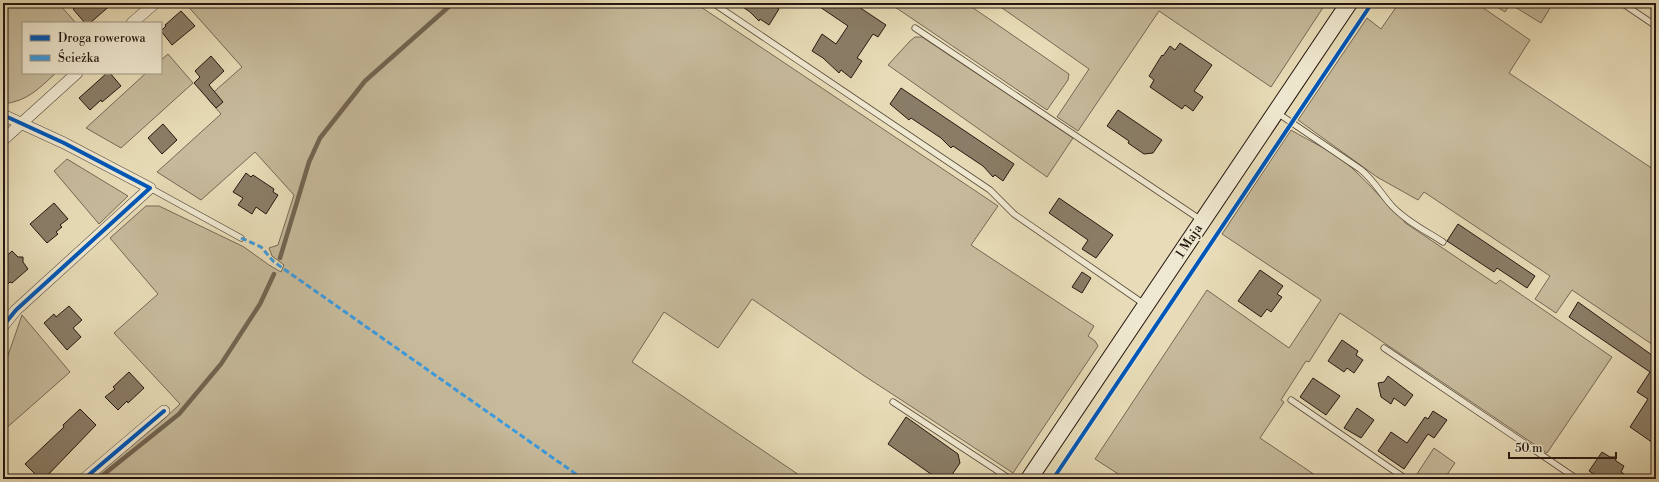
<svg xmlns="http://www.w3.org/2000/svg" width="1659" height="482" viewBox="0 0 1659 482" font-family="'Libre Bodoni',serif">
<rect width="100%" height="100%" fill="#e7dcb7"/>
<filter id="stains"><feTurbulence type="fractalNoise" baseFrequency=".005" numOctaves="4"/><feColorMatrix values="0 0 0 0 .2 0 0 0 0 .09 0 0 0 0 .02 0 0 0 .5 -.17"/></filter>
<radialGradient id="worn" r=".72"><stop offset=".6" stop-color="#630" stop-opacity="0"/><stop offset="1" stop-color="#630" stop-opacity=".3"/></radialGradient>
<path fill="#c6ba9b" stroke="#766856" d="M 3,3 L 58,3 L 76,23 L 23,23 L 23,73 L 56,73 C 38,89 28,101 3,104 Z
M 185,3 L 695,3 L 998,206 L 971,245 L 1094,326 L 1088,336 L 1095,341 L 1098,346 L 1013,473 L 863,375 L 752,299 L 718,348 L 664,312 L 632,362 L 805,479 L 91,479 L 163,420 L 180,404 L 114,333 L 158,294 L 110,238 L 146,206 L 159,206 L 244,247 L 269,265 L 281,272 L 284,265 L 272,256 L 269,248 L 278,245 L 294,195 L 255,152 L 201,200 L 157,172 L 221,114 L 207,98 L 242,67 Z
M 889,3 L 966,3 L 1069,74 L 1068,80 L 1047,110 Z
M 995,3 L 1326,3 L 1271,87 L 1159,11 L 1078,131 L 1057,117 L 1089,69 Z
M 1399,3 L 1476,3 L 1530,40 L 1509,73 L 1656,171 L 1656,347 L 1572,290 L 1556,313 L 1535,299 L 1550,276 L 1424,192 L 1418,200 L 1377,177 L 1298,120 L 1367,18 L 1381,29 Z
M 1491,3 L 1553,3 L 1541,23 L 1510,4 L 1505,12 Z
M 915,37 L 922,37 L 1073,138 L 1047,177 L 888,65 L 910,41 Z
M 168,54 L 193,83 L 121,148 L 86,128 L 146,73 L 161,73 L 161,60 Z
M 1291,130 C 1311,142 1335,152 1352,168 C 1371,185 1386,205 1405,221 L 1404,222 L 1496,284 L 1500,280 L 1612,357 L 1547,453 L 1340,313 L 1309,362 L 1306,361 L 1281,400 L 1284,402 L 1260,438 L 1321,479 L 1234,479 L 1232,478 L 1231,479 L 1126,479 L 1095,459 L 1207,290 L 1289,348 L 1321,300 L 1222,234 Z
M 67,159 L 128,196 L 99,224 L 54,171 Z
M 22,315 L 70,372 L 3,431 L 3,370 Z
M 1434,448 L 1455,463 L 1444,479 L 1418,479 L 1415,477 Z"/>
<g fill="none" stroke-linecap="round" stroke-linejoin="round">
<path stroke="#726552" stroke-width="4.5" d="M 280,258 L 309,162 L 320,138 L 365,81 L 453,3
M 98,479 L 179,414 L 221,364 L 260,304 L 274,274"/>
</g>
<path fill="#8a7d67" stroke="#261610" d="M 81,3 L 113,3 L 90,23 L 85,23 L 73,9 Z
M 737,3 L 771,3 L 779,9 L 769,25 L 760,19 L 759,21 L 750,12 Z
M 814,3 L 853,3 L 886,25 L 878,37 L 873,34 L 857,58 L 862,61 L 851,78 L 841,70 L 839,73 L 823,58 L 812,51 L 822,34 L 836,44 L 848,26 Z
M 181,11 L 195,26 L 172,45 L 161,31 L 166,26 L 165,25 Z
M 1180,43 L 1212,65 L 1194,91 L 1203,97 L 1193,111 L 1185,105 L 1182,109 L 1150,87 L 1154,80 L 1149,76 L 1162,55 L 1163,56 L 1170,46 L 1175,50 Z
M 211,56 L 224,71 L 209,85 L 223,102 L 216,108 L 194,83 L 200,77 L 195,71 Z
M 107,73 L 110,73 L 121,86 L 102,102 L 101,100 L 90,110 L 79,98 Z
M 901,88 L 1014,164 L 1003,181 L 995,175 L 993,177 L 983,166 L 953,146 L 951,148 L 941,138 L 911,118 L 909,120 L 890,104 Z
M 1118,110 L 1162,140 L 1153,153 L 1144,154 L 1128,143 L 1129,141 L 1107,126 Z
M 163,124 L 177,140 L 162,154 L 148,138 Z
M 246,173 L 251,177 L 253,175 L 274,189 L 273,192 L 278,195 L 266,214 L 256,207 L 252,214 L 238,205 L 243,198 L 233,192 Z
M 1059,198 L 1113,235 L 1096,258 L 1082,249 L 1088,240 L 1049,213 Z
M 54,203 L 68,219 L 60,225 L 62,227 L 56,232 L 58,234 L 47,243 L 30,224 Z
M 1458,224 L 1535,276 L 1527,288 L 1497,268 L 1494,272 L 1447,241 Z
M 12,251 L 18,257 L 23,257 L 23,262 L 28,269 L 12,283 L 10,282 L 3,288 L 3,259 Z
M 1260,270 L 1283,286 L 1277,294 L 1282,297 L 1271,312 L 1267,309 L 1261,317 L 1238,301 Z
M 1082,272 L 1091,278 L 1082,293 L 1072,287 Z
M 1578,302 L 1656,358 L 1656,445 L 1630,427 L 1648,399 L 1637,392 L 1650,372 L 1569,317 Z
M 69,306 L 82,320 L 73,328 L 81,337 L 67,350 L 44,323 L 54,314 L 56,317 Z
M 1342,340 L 1358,351 L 1356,355 L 1363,360 L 1354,373 L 1347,368 L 1344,372 L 1328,361 Z
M 129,372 L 144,388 L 128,403 L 127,401 L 118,410 L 105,397 L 115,389 L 113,387 Z
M 1388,376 L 1413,395 L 1405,406 L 1394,398 L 1391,404 L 1381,397 L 1378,383 L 1384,382 Z
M 1313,378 L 1340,396 L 1326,415 L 1300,397 Z
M 1357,408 L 1374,420 L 1361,438 L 1344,428 Z
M 80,409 L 96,425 L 44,479 L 40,479 L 25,464 L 64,427 L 63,425 Z
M 1433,411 L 1447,420 L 1434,438 L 1428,434 L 1404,469 L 1378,451 L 1391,432 L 1407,443 L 1425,417 L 1428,419 Z
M 906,417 L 958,454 L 960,463 L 949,479 L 938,479 L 888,444 Z
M 1602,452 L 1610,457 L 1615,457 L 1616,461 L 1624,466 L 1621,472 L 1632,479 L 1602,479 L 1589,471 Z"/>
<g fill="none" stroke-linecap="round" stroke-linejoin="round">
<defs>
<path id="service" d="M 713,3 L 990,190 L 1014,214 L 1144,304
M 1622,3 L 1656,26
M 915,28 L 1201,220
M 1276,112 L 1360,169 C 1374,180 1381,194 1392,206 C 1406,221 1426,231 1443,242
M 150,188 L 241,238
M 1384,348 L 1577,479
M 1291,400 L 1406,479
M 893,402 L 1010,479"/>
<path id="minor" d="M 132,23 L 155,3
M 3,115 L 64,143 L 150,188 L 16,310 L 3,326
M 3,140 L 77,73
M 84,479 L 164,411"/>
<path id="secondary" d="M 1029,479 L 1349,3"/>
</defs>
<use href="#service" stroke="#56483a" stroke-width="7"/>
<use href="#minor" stroke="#56483a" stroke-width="12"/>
<use href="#secondary" stroke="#261610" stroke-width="18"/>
<use href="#service" stroke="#efe8d0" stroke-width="5.5"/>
<use href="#minor" stroke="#efe8d0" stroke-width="11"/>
<use href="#secondary" stroke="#efe8d0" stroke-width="16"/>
<path stroke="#3c9ade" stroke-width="3" stroke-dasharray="6 3" stroke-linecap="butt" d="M 241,238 L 261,247 L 274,262 L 583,479"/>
<defs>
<path id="cycleway" d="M 3,115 L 64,143 L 150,188 L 16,310 L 3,326
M 84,479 L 164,411
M 1053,479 L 1372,3"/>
</defs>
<use href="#cycleway" stroke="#efe8d0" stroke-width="6"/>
<use href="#cycleway" stroke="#0057b8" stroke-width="4"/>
</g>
<g text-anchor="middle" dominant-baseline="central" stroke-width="3.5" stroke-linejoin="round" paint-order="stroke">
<g font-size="13" fill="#261610" stroke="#efe8d0">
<text transform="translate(1189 241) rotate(-56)">1 Maja</text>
</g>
</g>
<rect width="1659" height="482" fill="none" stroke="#e7dcb7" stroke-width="16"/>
<rect x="4" y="4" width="1651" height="474" fill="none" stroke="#261610" stroke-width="2"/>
<rect x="8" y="8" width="1643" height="466" fill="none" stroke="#261610"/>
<rect x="22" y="22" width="140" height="52" fill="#efe8d0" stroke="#9f9483"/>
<rect x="30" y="35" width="20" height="6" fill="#0057b8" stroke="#9f9483"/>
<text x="58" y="42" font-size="12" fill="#261610">Droga rowerowa</text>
<rect x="30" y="55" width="20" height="6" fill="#3c9ade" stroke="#9f9483"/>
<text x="58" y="62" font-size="12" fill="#261610">Ścieżka</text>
<path d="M1509 452v6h107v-6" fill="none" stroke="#261610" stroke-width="2"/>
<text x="1515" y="452" font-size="12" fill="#261610" stroke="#efe8d0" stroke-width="3" paint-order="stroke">50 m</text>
<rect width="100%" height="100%" filter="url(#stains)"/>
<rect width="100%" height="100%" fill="url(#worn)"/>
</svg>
